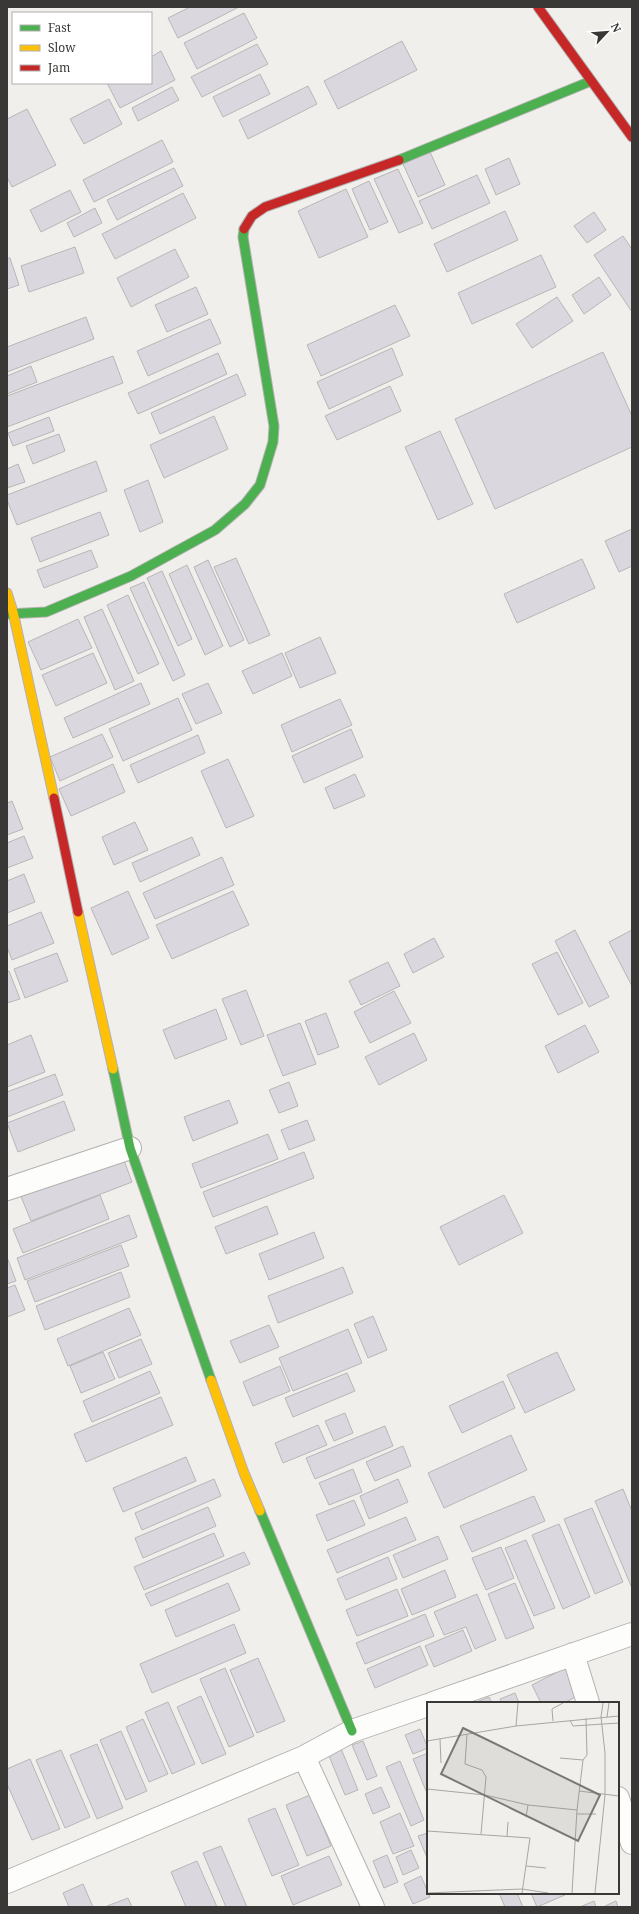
<svg xmlns="http://www.w3.org/2000/svg" width="639" height="1914" viewBox="0 0 639 1914" font-family="'Noto Serif',serif">
<rect width="100%" height="100%" fill="#f1efec"/>
<path fill="#dbd7df" stroke="#b8b6b6" d="M 190,7 L 239,7 L 178,38 L 168,18 Z
M 244,13 L 257,38 L 197,69 L 184,43 Z
M 402,41 L 417,70 L 338,109 L 324,81 Z
M 257,44 L 268,64 L 202,97 L 191,77 Z
M 161,51 L 175,80 L 120,108 L 107,83 L 151,83 L 151,57 Z
M 260,74 L 270,94 L 223,117 L 213,97 Z
M 308,86 L 317,104 L 248,139 L 239,120 Z
M 172,87 L 179,100 L 138,121 L 132,108 Z
M 109,99 L 122,124 L 84,144 L 70,119 Z
M 27,109 L 56,165 L 12,187 L 7,177 L 7,119 Z
M 162,140 L 173,162 L 94,202 L 83,180 Z
M 430,152 L 445,185 L 418,197 L 403,164 Z
M 509,158 L 520,184 L 496,195 L 485,169 Z
M 174,168 L 183,186 L 117,220 L 107,200 Z
M 398,169 L 423,223 L 399,233 L 374,179 Z
M 477,175 L 490,203 L 432,229 L 419,201 Z
M 369,181 L 388,222 L 370,230 L 352,189 Z
M 346,189 L 368,237 L 319,258 L 298,211 Z
M 70,190 L 81,212 L 41,232 L 30,210 Z
M 183,193 L 196,218 L 115,259 L 102,234 Z
M 95,208 L 102,223 L 74,237 L 67,223 Z
M 505,211 L 518,240 L 447,272 L 434,244 Z
M 594,212 L 606,230 L 587,243 L 574,226 Z
M 623,236 L 632,249 L 632,312 L 594,255 Z
M 75,247 L 84,273 L 29,292 L 21,266 Z
M 175,249 L 189,277 L 131,307 L 117,278 Z
M 541,255 L 556,287 L 472,324 L 458,293 Z
M 7,258 L 10,258 L 19,285 L 7,289 Z
M 599,277 L 611,295 L 584,314 L 572,295 Z
M 196,287 L 208,314 L 167,332 L 155,305 Z
M 557,297 L 573,321 L 532,348 L 516,324 Z
M 395,305 L 410,336 L 321,376 L 307,345 Z
M 86,317 L 94,339 L 7,372 L 7,347 Z
M 210,319 L 221,343 L 148,376 L 137,351 Z
M 392,348 L 403,375 L 329,409 L 317,382 Z
M 603,352 L 632,416 L 632,447 L 495,509 L 455,419 Z
M 218,353 L 227,374 L 138,414 L 128,393 Z
M 113,356 L 123,383 L 7,427 L 7,396 Z
M 31,366 L 37,382 L 7,394 L 7,376 Z
M 237,374 L 246,395 L 160,434 L 151,413 Z
M 390,386 L 401,411 L 337,440 L 325,416 Z
M 214,416 L 228,449 L 164,478 L 150,445 Z
M 49,417 L 54,431 L 13,446 L 8,433 Z
M 440,431 L 473,504 L 438,520 L 405,447 Z
M 59,434 L 65,451 L 33,464 L 26,446 Z
M 96,461 L 107,491 L 17,525 L 7,500 L 7,495 Z
M 18,464 L 25,482 L 7,488 L 7,469 Z
M 148,480 L 163,522 L 140,532 L 124,490 Z
M 100,512 L 109,535 L 40,562 L 31,538 Z
M 632,529 L 632,566 L 619,572 L 605,541 Z
M 91,550 L 98,567 L 44,588 L 37,570 Z
M 236,558 L 270,635 L 249,644 L 214,567 Z
M 582,559 L 595,588 L 517,623 L 504,594 Z
M 208,560 L 244,640 L 230,647 L 194,567 Z
M 187,565 L 223,646 L 205,655 L 169,574 Z
M 162,571 L 192,639 L 178,646 L 147,578 Z
M 144,582 L 185,675 L 173,681 L 130,588 Z
M 128,595 L 159,664 L 138,674 L 107,605 Z
M 102,609 L 134,681 L 115,690 L 84,617 Z
M 78,619 L 92,648 L 41,670 L 28,642 Z
M 320,637 L 336,673 L 300,688 L 285,653 Z
M 93,653 L 107,683 L 56,706 L 42,675 Z
M 282,653 L 292,676 L 253,694 L 242,671 Z
M 141,683 L 150,704 L 73,738 L 64,718 Z
M 208,683 L 222,713 L 196,724 L 182,694 Z
M 178,698 L 192,730 L 123,761 L 109,729 Z
M 340,699 L 352,725 L 292,752 L 281,725 Z
M 351,729 L 363,757 L 304,783 L 292,756 Z
M 102,734 L 113,757 L 60,781 L 50,757 Z
M 198,735 L 205,753 L 138,783 L 130,765 Z
M 228,759 L 254,816 L 226,828 L 201,771 Z
M 113,764 L 125,792 L 71,816 L 59,789 Z
M 355,774 L 365,796 L 334,809 L 325,788 Z
M 12,801 L 23,829 L 7,835 L 7,803 Z
M 135,822 L 148,850 L 114,865 L 102,837 Z
M 24,836 L 33,858 L 7,868 L 7,843 Z
M 192,837 L 200,855 L 140,882 L 132,863 Z
M 222,857 L 234,885 L 155,919 L 143,893 Z
M 24,874 L 35,902 L 7,913 L 7,881 Z
M 128,891 L 149,938 L 112,955 L 91,908 Z
M 233,891 L 249,925 L 172,959 L 156,925 Z
M 41,912 L 54,943 L 12,960 L 7,947 L 7,926 Z
M 575,930 L 609,997 L 589,1007 L 555,941 Z
M 632,930 L 632,986 L 609,942 Z
M 434,938 L 444,957 L 413,973 L 404,954 Z
M 557,952 L 583,1003 L 558,1015 L 532,964 Z
M 57,953 L 68,981 L 25,998 L 14,969 Z
M 388,962 L 400,986 L 361,1005 L 349,981 Z
M 7,971 L 9,971 L 20,999 L 7,1003 Z
M 246,990 L 264,1036 L 241,1045 L 222,999 Z
M 394,991 L 411,1023 L 370,1043 L 354,1012 Z
M 216,1009 L 227,1039 L 175,1059 L 163,1030 Z
M 326,1013 L 339,1047 L 318,1055 L 305,1021 Z
M 300,1023 L 316,1064 L 283,1076 L 267,1035 Z
M 585,1025 L 599,1052 L 558,1073 L 545,1046 Z
M 414,1033 L 427,1060 L 379,1085 L 365,1057 Z
M 31,1035 L 45,1072 L 7,1087 L 7,1045 Z
M 55,1074 L 63,1095 L 7,1117 L 7,1092 Z
M 289,1082 L 298,1106 L 279,1113 L 269,1090 Z
M 229,1100 L 238,1123 L 193,1141 L 184,1117 Z
M 64,1101 L 75,1130 L 18,1152 L 7,1123 Z
M 307,1120 L 315,1140 L 289,1150 L 281,1130 Z
M 268,1134 L 278,1159 L 201,1188 L 192,1164 Z
M 304,1152 L 314,1178 L 213,1217 L 203,1192 Z
M 122,1155 L 132,1182 L 31,1221 L 20,1194 Z
M 100,1195 L 109,1219 L 23,1253 L 13,1229 Z
M 504,1195 L 523,1233 L 459,1265 L 440,1227 Z
M 267,1206 L 278,1234 L 226,1254 L 215,1227 Z
M 129,1215 L 137,1237 L 25,1280 L 17,1258 Z
M 314,1232 L 324,1258 L 269,1280 L 259,1254 Z
M 121,1245 L 129,1266 L 35,1302 L 27,1281 Z
M 7,1257 L 16,1281 L 7,1284 Z
M 343,1267 L 353,1293 L 278,1323 L 268,1296 Z
M 121,1272 L 130,1297 L 45,1330 L 36,1306 Z
M 15,1285 L 25,1310 L 7,1317 L 7,1288 Z
M 129,1308 L 141,1335 L 68,1366 L 57,1339 Z
M 373,1316 L 387,1350 L 368,1358 L 354,1324 Z
M 269,1325 L 279,1347 L 240,1363 L 230,1341 Z
M 348,1329 L 362,1363 L 293,1391 L 279,1358 Z
M 141,1339 L 152,1364 L 119,1378 L 108,1353 Z
M 103,1352 L 115,1379 L 81,1393 L 70,1366 Z
M 557,1352 L 575,1390 L 525,1413 L 507,1375 Z
M 280,1366 L 290,1391 L 253,1406 L 243,1382 Z
M 150,1371 L 160,1393 L 92,1422 L 83,1401 Z
M 347,1373 L 355,1391 L 293,1417 L 285,1398 Z
M 503,1381 L 515,1408 L 462,1433 L 449,1406 Z
M 161,1397 L 173,1425 L 86,1462 L 74,1434 Z
M 345,1413 L 353,1433 L 334,1441 L 325,1421 Z
M 318,1425 L 327,1445 L 283,1463 L 275,1443 Z
M 385,1426 L 393,1446 L 315,1479 L 306,1458 Z
M 511,1435 L 527,1470 L 444,1508 L 428,1473 Z
M 403,1446 L 411,1466 L 375,1481 L 366,1462 Z
M 186,1457 L 196,1481 L 123,1512 L 113,1488 Z
M 353,1469 L 362,1492 L 329,1505 L 319,1483 Z
M 214,1479 L 221,1496 L 142,1530 L 135,1513 Z
M 398,1479 L 408,1502 L 369,1519 L 360,1496 Z
M 623,1489 L 632,1511 L 632,1588 L 595,1501 Z
M 534,1496 L 545,1521 L 472,1552 L 460,1526 Z
M 354,1500 L 365,1525 L 327,1541 L 316,1515 Z
M 208,1507 L 216,1526 L 143,1558 L 135,1538 Z
M 592,1508 L 623,1582 L 595,1594 L 564,1519 Z
M 406,1517 L 416,1540 L 337,1573 L 327,1550 Z
M 559,1524 L 590,1597 L 563,1609 L 532,1535 Z
M 214,1533 L 224,1556 L 144,1590 L 134,1567 Z
M 438,1536 L 448,1559 L 403,1578 L 393,1555 Z
M 526,1540 L 555,1608 L 534,1616 L 505,1548 Z
M 501,1547 L 514,1578 L 486,1590 L 472,1558 Z
M 244,1552 L 250,1564 L 151,1606 L 145,1594 Z
M 388,1557 L 397,1579 L 346,1600 L 337,1579 Z
M 445,1570 L 456,1597 L 412,1615 L 401,1589 Z
M 228,1583 L 240,1610 L 176,1637 L 165,1610 Z
M 515,1583 L 534,1628 L 506,1639 L 488,1594 Z
M 397,1589 L 408,1616 L 357,1636 L 346,1610 Z
M 477,1594 L 496,1640 L 475,1649 L 466,1627 L 444,1635 L 434,1612 Z
M 425,1614 L 434,1636 L 365,1664 L 356,1643 Z
M 234,1624 L 246,1653 L 152,1693 L 140,1664 Z
M 463,1630 L 472,1651 L 434,1667 L 425,1646 Z
M 420,1646 L 428,1665 L 375,1688 L 367,1669 Z
M 258,1658 L 285,1721 L 257,1733 L 230,1670 Z
M 225,1668 L 254,1736 L 229,1747 L 200,1679 Z
M 565,1668 L 579,1695 L 564,1703 L 541,1703 L 532,1685 Z
M 515,1693 L 519,1703 L 502,1703 L 500,1699 Z
M 201,1696 L 226,1754 L 202,1764 L 177,1707 Z
M 489,1697 L 492,1703 L 474,1703 Z
M 168,1702 L 195,1764 L 172,1774 L 145,1712 Z
M 143,1719 L 168,1774 L 149,1782 L 126,1727 Z
M 420,1729 L 428,1748 L 413,1754 L 405,1735 Z
M 121,1731 L 147,1791 L 126,1800 L 100,1740 Z
M 363,1741 L 377,1776 L 367,1780 L 352,1745 Z
M 97,1744 L 123,1808 L 97,1819 L 70,1755 Z
M 340,1746 L 358,1790 L 345,1795 L 327,1751 Z
M 61,1750 L 90,1817 L 65,1828 L 36,1760 Z
M 428,1753 L 428,1790 L 426,1791 L 413,1759 Z
M 30,1759 L 60,1829 L 32,1840 L 7,1784 L 7,1769 Z
M 400,1761 L 424,1820 L 411,1826 L 386,1767 Z
M 381,1787 L 390,1807 L 373,1814 L 365,1794 Z
M 310,1795 L 331,1846 L 307,1856 L 286,1805 Z
M 275,1808 L 299,1865 L 272,1876 L 248,1819 Z
M 400,1813 L 414,1846 L 393,1854 L 380,1822 Z
M 428,1833 L 428,1860 L 418,1836 Z
M 221,1846 L 247,1907 L 226,1907 L 203,1853 Z
M 411,1850 L 419,1868 L 403,1875 L 396,1857 Z
M 387,1855 L 398,1882 L 384,1888 L 373,1861 Z
M 329,1856 L 342,1885 L 293,1905 L 281,1876 Z
M 197,1861 L 217,1907 L 186,1907 L 171,1872 Z
M 421,1876 L 430,1897 L 413,1904 L 404,1884 Z
M 83,1884 L 93,1907 L 69,1907 L 63,1893 Z
M 499,1893 L 517,1893 L 523,1907 L 505,1907 Z
M 531,1893 L 564,1893 L 565,1895 L 537,1907 Z
M 128,1898 L 132,1907 L 107,1907 L 107,1906 Z
M 594,1901 L 596,1907 L 580,1907 Z
M 616,1901 L 618,1907 L 605,1907 L 605,1906 Z"/>
<g fill="none" stroke-linecap="round" stroke-linejoin="round">
<defs>
<path id="street" d="M 7,1189 L 130,1148
M 573,1654 L 588,1703
M 433,1703 L 632,1634
M 304,1757 L 373,1907
M 618,1798 L 632,1843
M 7,1882 L 304,1757 L 352,1731 L 428,1705"/>
<path id="fast" d="M 399,160 L 591,81
M 7,614 L 46,612 L 131,576 L 215,530 L 245,504 L 260,485 L 273,442 L 274,426 L 243,237 L 244,229
M 113,1069 L 130,1148 L 211,1380
M 260,1511 L 352,1731"/>
<path id="slow" d="M 7,593 L 13,612 L 54,798
M 78,912 L 113,1069
M 211,1380 L 244,1473 L 260,1511"/>
<path id="jam" d="M 538,7 L 632,137
M 244,229 L 252,216 L 265,207 L 399,160
M 54,798 L 78,912"/>
</defs>
<use href="#street" stroke="#b3b2b0" stroke-width="24"/>
<use href="#fast" stroke="#b3b2b0" stroke-width="11"/>
<use href="#slow" stroke="#b3b2b0" stroke-width="11"/>
<use href="#jam" stroke="#b3b2b0" stroke-width="11"/>
<use href="#street" stroke="#fdfdfc" stroke-width="22"/>
<use href="#fast" stroke="#4caf50" stroke-width="9"/>
<use href="#slow" stroke="#ffc107" stroke-width="9"/>
<use href="#jam" stroke="#c62828" stroke-width="9"/>
</g>
<g transform="translate(427 1702)">
<rect width="192" height="192" fill="#f1efec"/>
<path fill="none" stroke="#a7a6a3" stroke-width="1" d="M 180,15 L 182,1M 143,18 L 146,24 L 192,21M 126,19 L 125,7 L 136,1M 89,24 L 91,1M 40,33 L 38,62 L 55,68 L 59,75 L 54,132M 13,37 L 14,61M 0,39 L 89,24 L 192,14M 133,56 L 156,58M 0,87 L 58,93 L 101,103 L 150,108M 152,89 L 192,94M 150,112 L 169,112M 99,115 L 101,103M 0,129 L 103,136 L 95,191M 80,134 L 81,120M 99,164 L 119,166M 0,191 L 95,187 L 121,191M 145,191 L 150,108 L 156,58 L 160,53 L 159,16M 168,191 L 178,93 L 178,51 L 174,15 L 176,1"/>
<path fill="#797876" fill-opacity="0.15" stroke="#797876" stroke-width="2" d="M 36,26 L 173,93 L 151,139 L 14,72 Z"/>
<rect width="192" height="192" fill="none" stroke="#393836" stroke-width="2"/>
</g>
<rect width="639" height="1914" fill="none" stroke="#393836" stroke-width="16"/>
<rect x="12" y="12" width="140" height="72" fill="#ffffff" stroke="#b0afaf"/>
<rect x="20" y="25" width="20" height="6" fill="#4caf50" stroke="#b0afaf"/>
<text x="48" y="32" font-size="12" fill="#393836">Fast</text>
<rect x="20" y="45" width="20" height="6" fill="#ffc107" stroke="#b0afaf"/>
<text x="48" y="52" font-size="12" fill="#393836">Slow</text>
<rect x="20" y="65" width="20" height="6" fill="#c62828" stroke="#b0afaf"/>
<text x="48" y="72" font-size="12" fill="#393836">Jam</text>
<g transform="translate(607 32) rotate(64)" stroke="#ffffff" stroke-width="3" paint-order="stroke">
<path d="M0-3L7 15L0 10L-7 15Z" fill="#393836"/>
<text y="-6" font-size="11" font-weight="bold" text-anchor="middle" fill="#393836">N</text>
</g>
</svg>
